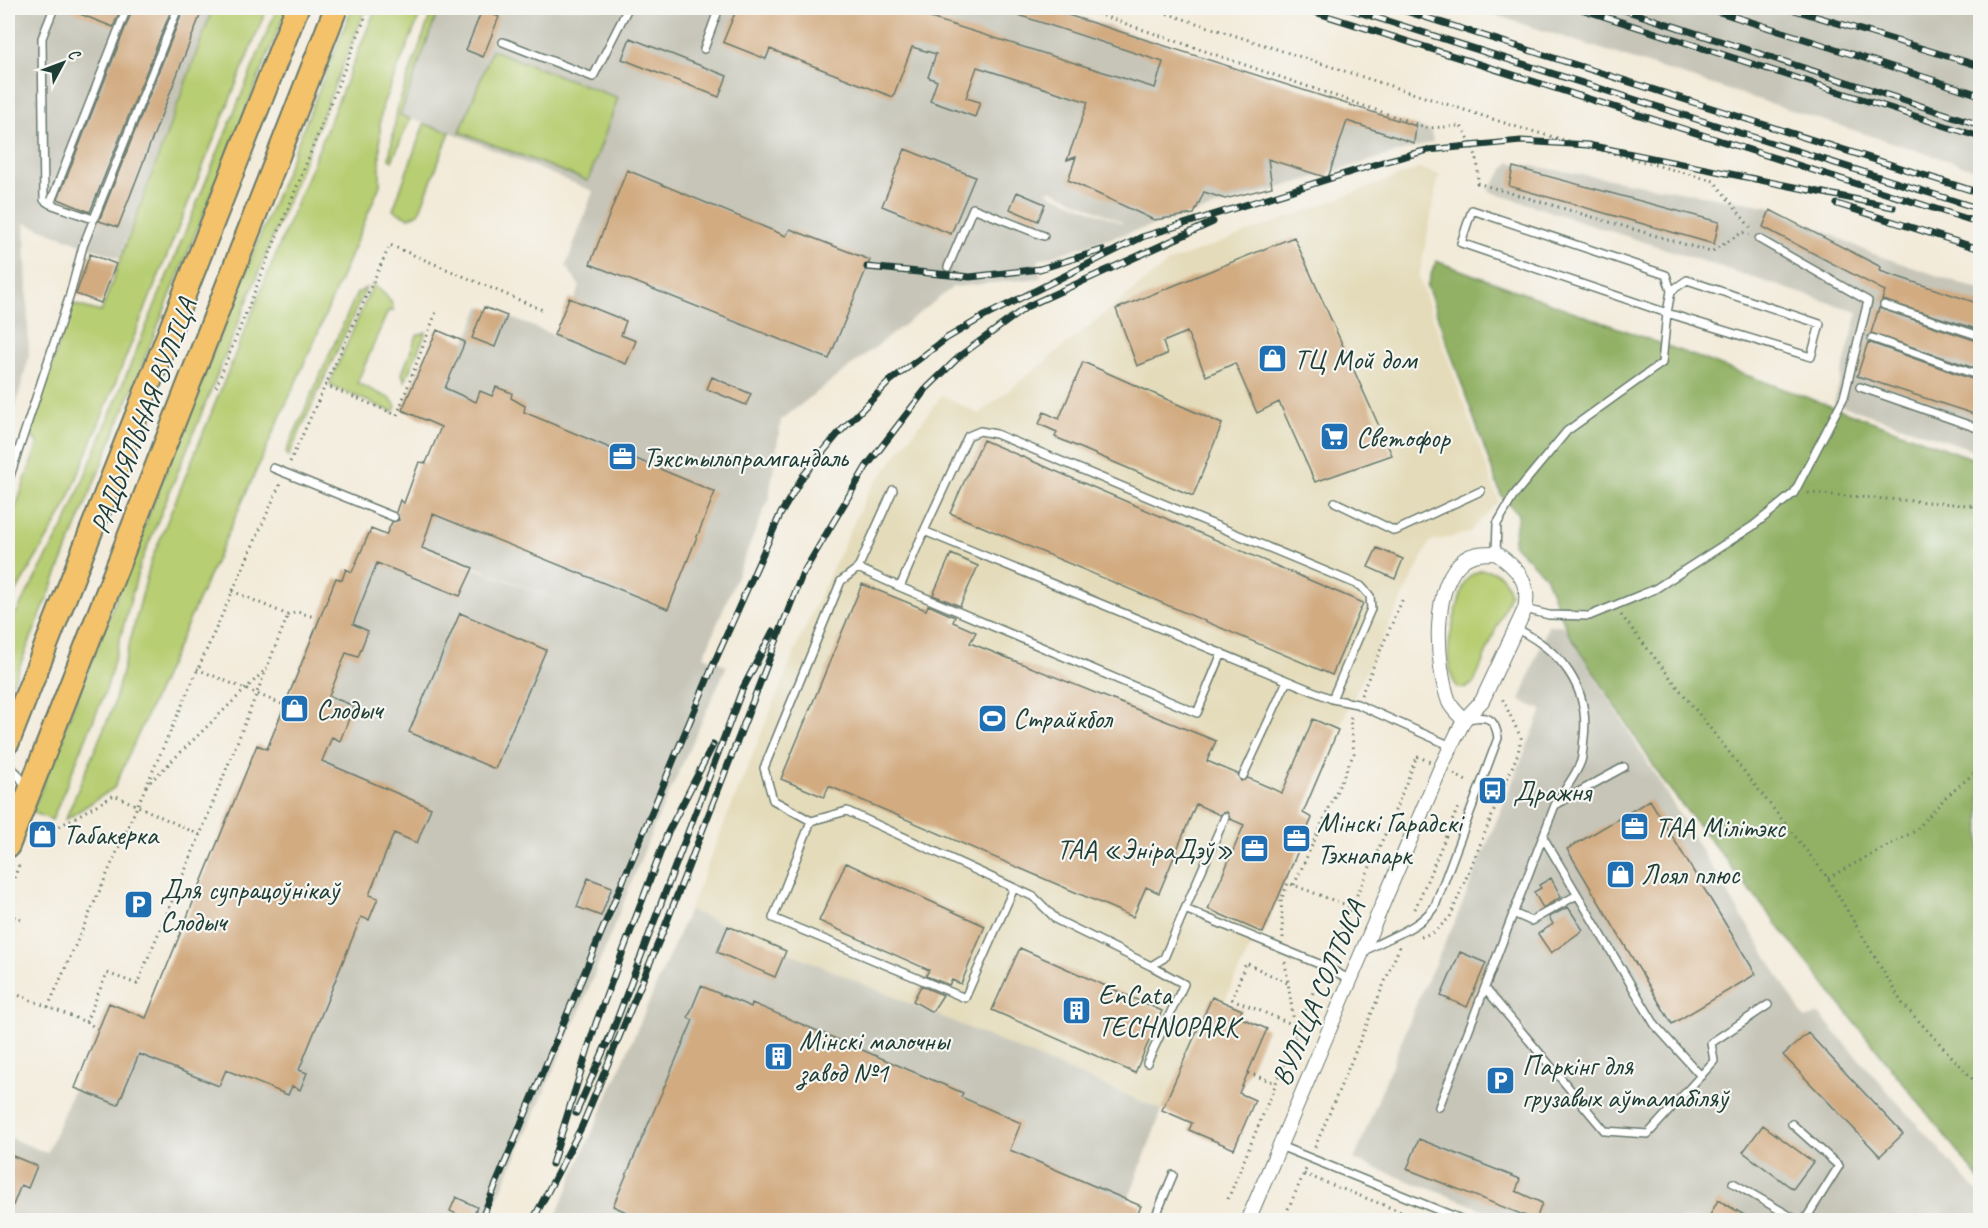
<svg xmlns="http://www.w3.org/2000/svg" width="1988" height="1228" viewBox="0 0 1988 1228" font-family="Caveat,sans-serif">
<rect width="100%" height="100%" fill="#f6f6f2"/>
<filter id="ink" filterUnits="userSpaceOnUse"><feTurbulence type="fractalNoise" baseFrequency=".0167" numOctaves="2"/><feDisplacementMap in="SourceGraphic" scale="12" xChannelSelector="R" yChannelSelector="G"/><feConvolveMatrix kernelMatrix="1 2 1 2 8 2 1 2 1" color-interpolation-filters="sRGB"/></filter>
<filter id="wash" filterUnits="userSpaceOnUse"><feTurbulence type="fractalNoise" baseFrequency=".008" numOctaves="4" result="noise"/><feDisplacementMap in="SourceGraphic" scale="24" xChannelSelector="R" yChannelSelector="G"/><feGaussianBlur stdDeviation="1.35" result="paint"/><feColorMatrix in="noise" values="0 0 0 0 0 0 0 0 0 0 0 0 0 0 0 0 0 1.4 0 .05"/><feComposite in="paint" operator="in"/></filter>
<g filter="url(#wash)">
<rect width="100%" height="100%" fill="#f3ebda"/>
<path fill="#e4dbba" d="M 1420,168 L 1439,175 L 1419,278 L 1499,501 L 1469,533 L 1430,542 L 1338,730 L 1303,813 L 1312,818 L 1263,933 L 1258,931 L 1224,1002 L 1242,1010 L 1240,1017 L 1267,1029 L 1239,1093 L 1255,1100 L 1234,1149 L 1189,1129 L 1191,1123 L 1162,1110 L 689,910 L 802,634 L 867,494 L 942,395 L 979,414 L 1169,262 Z"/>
<path fill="#c6c5b8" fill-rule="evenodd" d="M 8,8 L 213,8 L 119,258 L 25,223 L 29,357 L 8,435 Z
M 439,8 L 1053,8 L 1431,131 L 1433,142 L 1038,260 L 1041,278 L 953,287 L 781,420 L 769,498 L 704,656 L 727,666 L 653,829 L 581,1008 L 488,1220 L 8,1220 L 8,1137 L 47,1153 L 109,1003 L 138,1015 L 144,1024 L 257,745 L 267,748 L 336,578 L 342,580 L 346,569 L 353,572 L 371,529 L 582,609 L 387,532 L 400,500 L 404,503 L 419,462 L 426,463 L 432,449 L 455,456 L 462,436 L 402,410 L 437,330 L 465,342 L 481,306 L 554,335 L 569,298 L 574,300 L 580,287 L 566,266 L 593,191 L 450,132 L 400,115 ZM 1050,189 L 1122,222 L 1122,223 L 1048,193 Z
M 1473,8 L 1980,8 L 1980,171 L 1791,110 Z
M 1509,162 L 1773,207 L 1871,253 L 1980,290 L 1980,452 L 1834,403 L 1858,312 L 1488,191 Z
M 1548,625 L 1563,625 L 1805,1019 L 1819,1014 L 1980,1195 L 1980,1220 L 1511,1220 L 1354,1160 L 1419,997 L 1454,924 L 1542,710 L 1520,701 Z
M 689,910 L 1162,1110 L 1128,1200 L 1135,1220 L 554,1220 Z"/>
<path fill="#b8ce73" stroke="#6c8654" stroke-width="1.5" d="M 213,8 L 267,8 L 64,510 L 8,606 L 8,530 L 38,443 L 29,434 L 72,304 L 101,312 Z
M 277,8 L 287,8 L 8,695 L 8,628 L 66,522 Z
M 352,8 L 366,8 L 140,565 L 106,690 L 52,820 L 32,812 L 193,402 Z
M 376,8 L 423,8 L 383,104 L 380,122 L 380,185 L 316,337 L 114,788 L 65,820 L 113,707 L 151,561 Z
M 433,8 L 439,8 L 400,115 L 410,119 L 392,161 L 389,159 L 398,106 Z
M 492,50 L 618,98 L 588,181 L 460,132 Z
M 424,124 L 450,132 L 419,213 L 409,218 L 393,210 Z
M 373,284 C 381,292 394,299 393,311 L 388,311 L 357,383 L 391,399 L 396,406 L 393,412 L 329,385 Z
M 366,288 L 288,457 L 286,452 L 357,293 Z
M 426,332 L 405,381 L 402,374 L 417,335 Z
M 1481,570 C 1500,571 1505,576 1510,594 L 1474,683 L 1466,688 L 1458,688 C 1436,660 1457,614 1464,583 L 1471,575 Z"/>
<path fill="#92b165" stroke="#58774c" stroke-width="1.5" d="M 1436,261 L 1980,461 L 1980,1180 L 1664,782 L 1568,632 L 1545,576 L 1513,544 L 1518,514 L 1501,495 L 1427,286 Z"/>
<g id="blocks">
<path fill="#d2ab81" d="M 65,8 L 121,8 L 113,27 Z
M 133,8 L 172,8 L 90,212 L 58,199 Z
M 184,8 L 203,8 L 118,227 L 99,221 Z
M 737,8 L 905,8 L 921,15 L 1155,88 L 1163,62 L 1003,10 L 1004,8 L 1046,8 L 1416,126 L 1414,143 L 1347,121 L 1328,178 L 1268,159 L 1272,187 L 1225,199 L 1204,192 L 1194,214 L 1154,220 L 1068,180 L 1076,157 L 1067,160 L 1088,102 L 977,67 L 966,98 L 980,102 L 975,117 L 930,101 L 937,81 L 928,77 L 936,54 L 912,47 L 893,97 L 770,49 L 766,59 L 723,42 Z
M 482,10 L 499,17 L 483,57 L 466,50 Z
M 630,38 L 727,76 L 719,97 L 622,59 Z
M 905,149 L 975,177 L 951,234 L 882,206 Z
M 1513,167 L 1719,222 L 1714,244 L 1509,186 Z
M 627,170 L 786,236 L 790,229 L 870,260 L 829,359 L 590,264 Z
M 1017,192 L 1045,204 L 1038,221 L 1010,209 Z
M 1770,210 L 1881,267 L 1880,271 L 1980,304 L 1980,330 L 1882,300 L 1885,291 L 1763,227 Z
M 1294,237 L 1392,455 L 1315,482 L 1279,402 L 1257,413 L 1235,363 L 1206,376 L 1187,332 L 1163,342 L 1167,354 L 1137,366 L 1116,309 Z
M 90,254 L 116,264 L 101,303 L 76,294 Z
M 569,298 L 626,321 L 621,335 L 636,341 L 626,364 L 554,335 Z
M 484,307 L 507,316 L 495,347 L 472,338 Z
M 1879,308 L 1980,342 L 1980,370 L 1871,333 Z
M 437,330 L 465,342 L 445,388 L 476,402 L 480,391 L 492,396 L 496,387 L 512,393 L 511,398 L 525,406 L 524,412 L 715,492 L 668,609 L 433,514 L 422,548 L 473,568 L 460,596 L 377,563 L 353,624 L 368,631 L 358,657 L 346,653 L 329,696 L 354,706 L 340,741 L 332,737 L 322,761 L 431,808 L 417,843 L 394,833 L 369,895 L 378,898 L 369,920 L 361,917 L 299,1070 L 307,1073 L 300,1090 L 292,1086 L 288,1095 L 226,1070 L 219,1086 L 139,1054 L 118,1105 L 75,1088 L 109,1003 L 146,1018 L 257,745 L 267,749 L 336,578 L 342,580 L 346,569 L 352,572 L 371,529 L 386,535 L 392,522 L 399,520 L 396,512 L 400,500 L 404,503 L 419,462 L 426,463 L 441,427 L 402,410 Z
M 1868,342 L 1980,382 L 1980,416 L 1857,376 Z
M 1083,362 L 1222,424 L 1193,496 L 1055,437 L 1057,432 L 1039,424 L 1044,412 L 1059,419 Z
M 712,377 L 751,394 L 746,405 L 707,389 Z
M 983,440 L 1363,603 L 1332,675 L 950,513 Z
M 1377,548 L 1403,559 L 1395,579 L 1368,567 Z
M 951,554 L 978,566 L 960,606 L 933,595 Z
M 862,584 L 926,610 L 928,605 L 955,617 L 953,622 L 976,632 L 970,643 L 1216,741 L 1207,761 L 1238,774 L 1241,781 L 1248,778 L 1282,793 L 1313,719 L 1338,730 L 1303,813 L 1312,818 L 1263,933 L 1208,909 L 1244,825 L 1230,819 L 1227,812 L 1220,815 L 1196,804 L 1159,893 L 1146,887 L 1133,917 L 829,786 L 824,797 L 781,779 Z
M 460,613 L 546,650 L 495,769 L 409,732 Z
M 1650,800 L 1756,974 L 1672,1024 L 1567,849 Z
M 846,863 L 985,926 L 961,984 L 952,980 L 949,985 L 926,976 L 929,970 L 819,921 Z
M 588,878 L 612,887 L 601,916 L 577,907 Z
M 1551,878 L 1561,897 L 1543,908 L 1534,892 L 1541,888 L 1539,885 Z
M 1568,907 L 1583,930 L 1551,953 L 1538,934 L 1553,924 L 1549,917 Z
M 728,926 L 786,951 L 775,977 L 717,952 Z
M 1020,948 L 1162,1011 L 1135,1073 L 992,1010 Z
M 1460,952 L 1486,963 L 1467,1007 L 1441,996 Z
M 701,986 L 751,1007 L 752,1003 L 963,1093 L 961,1097 L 1021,1123 L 1010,1150 L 1141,1206 L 1135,1221 L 646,1221 L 613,1206 L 693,1020 L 688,1018 Z
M 921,986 L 943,995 L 932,1012 L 913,1001 Z
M 1212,997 L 1242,1010 L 1239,1017 L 1267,1029 L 1239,1093 L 1255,1100 L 1234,1149 L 1189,1130 L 1192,1123 L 1162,1110 Z
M 1808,1033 L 1903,1134 L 1880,1156 L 1783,1055 Z
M 1763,1125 L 1813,1162 L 1793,1189 L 1743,1152 Z
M 1419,1139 L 1520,1179 L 1516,1191 L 1542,1203 L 1536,1220 L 1407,1169 Z
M 8,1154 L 37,1166 L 28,1188 L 21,1185 L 8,1218 Z
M 456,1197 L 477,1207 L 471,1221 L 450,1211 Z
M 1718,1200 L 1755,1221 L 1707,1221 Z"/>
</g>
</g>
<g filter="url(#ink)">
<use href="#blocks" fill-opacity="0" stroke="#697a6e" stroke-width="1.5"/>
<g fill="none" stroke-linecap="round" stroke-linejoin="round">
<defs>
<path id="service" d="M 503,42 L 593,77 L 628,8
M 704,49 L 719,8
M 50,204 L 44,200 L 42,38 L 54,8
M 93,219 L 50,204 L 127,8
M 948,267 L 973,208 L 1044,236
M 1687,280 L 1820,324 L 1811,357 L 1667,313 L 1671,291 Z
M 1884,305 L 1980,336
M 1872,338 L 1980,376
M 1860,387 L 1980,429
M 273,468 L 394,517
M 8,482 L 69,298 L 83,246 L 178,8
M 1335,502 L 1395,531 L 1481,491
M 924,531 L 900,587 L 858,568 L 841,581 L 764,768 L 773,800 L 811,821 L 847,811 L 1034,897 L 1057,920 L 1151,966 L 1164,958 L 1185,909 L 1324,966 L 1351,980
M 1496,553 L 1497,524 L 1514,495 L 1567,431 L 1662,363 L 1667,313 L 1461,243 L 1472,210 L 1666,275 L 1671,291
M 858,568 L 893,490
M 900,587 L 1197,713 L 1222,653
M 1525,609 L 1549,615 L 1589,616 L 1655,589 L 1753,526 L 1794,493 L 1844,397 L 1868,301 L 1759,239
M 1332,699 L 1371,609 L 1370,596 L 1361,586 L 996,434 L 980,431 L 968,436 L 924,531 L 1332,699 L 1357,704 L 1451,746
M 8,765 L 17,773 L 26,787
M 1243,776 L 1287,681
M 1557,804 L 1624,767
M 811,821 L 773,918 L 965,998 L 1014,888
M 1543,837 L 1655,1025 L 1701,1076
M 1185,909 L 1225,817
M 1513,913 L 1531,921 L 1577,895
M 1365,951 C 1389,936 1418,930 1435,906 L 1498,738 C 1495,717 1486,715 1468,719
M 1485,988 L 1605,1131 L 1648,1134 L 1714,1061 L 1711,1043 L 1768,1005
M 1147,1063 L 1184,984 L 1151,966
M 1439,1107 L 1555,805 C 1563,791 1576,776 1581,761 C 1583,754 1583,745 1584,738 C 1590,687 1561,651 1517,629
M 1792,1124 L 1839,1166 L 1805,1220
M 1280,1146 L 1463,1220
M 1733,1183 L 1797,1220
M 1154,1220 L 1173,1175"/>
<path id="minor" d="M 1248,1220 L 1441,767 L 1464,720 L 1482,701 L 1525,609 C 1531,582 1517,568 1496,553 C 1486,553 1474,553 1465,559 C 1430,584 1436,666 1449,702 C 1452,709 1459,715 1464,720"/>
<path id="primary" d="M 8,742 L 297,8
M 8,846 L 336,8"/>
</defs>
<use href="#service" stroke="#697a6e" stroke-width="10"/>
<use href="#minor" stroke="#697a6e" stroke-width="16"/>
<use href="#primary" stroke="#697a6e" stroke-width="26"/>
<path stroke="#697a6e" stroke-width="3" stroke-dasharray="1.5 4.5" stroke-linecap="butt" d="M 1080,8 L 1428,128 L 1461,126 C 1473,145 1481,160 1477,183 L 1711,252 L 1743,232 L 1749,235
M 1150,8 L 1517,127 L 1714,181 L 1753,231
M 325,385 L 397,415 L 436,312
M 216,387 L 369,8
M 290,462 L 390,245 L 545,311
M 1808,493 L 1980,506
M 1972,506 L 1980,516
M 232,591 L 288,615 L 298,612 L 314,617
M 1621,615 L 1828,878 L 1902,1003 L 1980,1087
M 197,669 L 284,705
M 1361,695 L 1404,596
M 1454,774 L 1468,782
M 146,786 L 264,671
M 38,823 L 53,830 L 114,795 L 200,835 L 288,615
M 1388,828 L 1417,756 L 1430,762
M 1828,878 L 1915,831 L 1946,797 L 1980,768
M 1294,885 L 1354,753 L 1350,719 L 1352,715
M 8,895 L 20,862
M 1415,909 L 1459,805
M 8,915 L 21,919
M 1421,937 L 1434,932 L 1450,917 L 1518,753 L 1521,738 L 1501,696
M 1283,938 L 1281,900 L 1288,883 L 1351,907
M 1329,955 L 1388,828 L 1396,832
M 1285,962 L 1296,1036
M 1287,983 L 1246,963 L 1232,999 L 1294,1025
M 8,991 L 86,1022 L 98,1029
M 48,1007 L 281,482
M 86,1022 L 107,973 L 137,984 L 200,835
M 1248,1073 L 1276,1083 L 1320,975
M 1315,1147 L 1400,946
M 1304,1174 L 1422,1220
M 1228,1199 L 1276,1083
M 1283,1220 L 1307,1167"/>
<use href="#service" stroke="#fff" stroke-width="7"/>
<use href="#minor" stroke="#fff" stroke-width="14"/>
<use href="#primary" stroke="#f3c26a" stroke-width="22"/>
<defs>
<path id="rail" d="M 1302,8 L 1980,223
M 1346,8 L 1980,209
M 1396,8 L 1980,193
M 1578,8 L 1980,137
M 1618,8 L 1980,125
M 1707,8 L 1980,95
M 1788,8 L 1980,66
M 1837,204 L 1980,249
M 867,267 L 970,277 L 1040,269 L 1102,250
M 608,1043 L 742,690 L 773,631
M 576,1113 L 610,1036
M 552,1164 L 596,1023 L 668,832 L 713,745
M 481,1220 L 715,661 L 780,515 L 803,476 L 837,435 L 890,381 L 947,338 L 983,317 L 1142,237 L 1386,161 L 1428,150 L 1521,141 L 1588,145 L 1893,207
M 533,1220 L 582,1126 L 664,929 L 802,575 L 866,467 L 926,389 L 961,355 L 1028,306 L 1213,222"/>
</defs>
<use href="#rail" stroke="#1f3d34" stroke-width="7"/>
<use href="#rail" stroke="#f6f6f2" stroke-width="4.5" stroke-dasharray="14" stroke-linecap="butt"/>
</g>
</g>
<defs>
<symbol id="shop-square" viewBox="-11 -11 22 22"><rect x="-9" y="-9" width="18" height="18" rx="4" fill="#1f6fb2" stroke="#f6f6f2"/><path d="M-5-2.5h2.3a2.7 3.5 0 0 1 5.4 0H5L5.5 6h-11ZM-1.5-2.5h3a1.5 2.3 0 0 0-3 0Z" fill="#fff"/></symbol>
<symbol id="supermarket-square" viewBox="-11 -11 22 22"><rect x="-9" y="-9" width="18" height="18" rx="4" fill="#1f6fb2" stroke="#f6f6f2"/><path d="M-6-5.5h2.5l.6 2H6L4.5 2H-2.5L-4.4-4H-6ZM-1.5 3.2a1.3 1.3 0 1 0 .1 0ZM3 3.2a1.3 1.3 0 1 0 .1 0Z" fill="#fff"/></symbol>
<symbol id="office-square" viewBox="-11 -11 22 22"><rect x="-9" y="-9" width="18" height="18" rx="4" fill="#1f6fb2" stroke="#f6f6f2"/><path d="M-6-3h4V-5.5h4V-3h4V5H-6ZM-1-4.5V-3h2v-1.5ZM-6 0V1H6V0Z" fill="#fff"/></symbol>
<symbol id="stadium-square" viewBox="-11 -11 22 22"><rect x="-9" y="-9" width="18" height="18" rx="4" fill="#1f6fb2" stroke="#f6f6f2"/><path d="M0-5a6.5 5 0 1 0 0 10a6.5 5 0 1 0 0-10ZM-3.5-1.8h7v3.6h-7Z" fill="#fff"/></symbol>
<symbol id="bus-square" viewBox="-11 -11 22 22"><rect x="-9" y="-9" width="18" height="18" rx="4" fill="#1f6fb2" stroke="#f6f6f2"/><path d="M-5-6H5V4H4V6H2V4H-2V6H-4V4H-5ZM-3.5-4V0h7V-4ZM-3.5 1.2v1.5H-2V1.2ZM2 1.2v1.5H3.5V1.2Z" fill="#fff"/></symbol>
<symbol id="parking-square" viewBox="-11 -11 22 22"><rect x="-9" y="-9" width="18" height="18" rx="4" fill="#1f6fb2" stroke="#f6f6f2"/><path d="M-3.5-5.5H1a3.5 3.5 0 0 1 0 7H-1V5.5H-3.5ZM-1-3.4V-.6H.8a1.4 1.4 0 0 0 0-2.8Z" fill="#fff"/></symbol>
<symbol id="building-square" viewBox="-11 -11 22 22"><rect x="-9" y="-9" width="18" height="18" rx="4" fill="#1f6fb2" stroke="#f6f6f2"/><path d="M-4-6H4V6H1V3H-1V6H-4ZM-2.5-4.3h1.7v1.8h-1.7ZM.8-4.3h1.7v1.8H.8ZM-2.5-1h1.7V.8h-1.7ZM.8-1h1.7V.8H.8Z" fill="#fff"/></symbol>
</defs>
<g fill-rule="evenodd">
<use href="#shop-square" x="1256" y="342" width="33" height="33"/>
<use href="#supermarket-square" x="1318" y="420" width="33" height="33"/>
<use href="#office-square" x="606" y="440" width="33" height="33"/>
<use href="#shop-square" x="278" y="692" width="33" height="33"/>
<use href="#stadium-square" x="976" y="702" width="33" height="33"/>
<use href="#bus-square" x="1476" y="774" width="33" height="33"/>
<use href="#office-square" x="1618" y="810" width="33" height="33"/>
<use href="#shop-square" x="26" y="818" width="33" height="33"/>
<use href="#office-square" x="1280" y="822" width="33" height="33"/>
<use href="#office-square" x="1238" y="832" width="33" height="33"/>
<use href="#shop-square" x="1604" y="858" width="33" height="33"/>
<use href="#parking-square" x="122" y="888" width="33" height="33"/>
<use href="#building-square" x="1060" y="994" width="33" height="33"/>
<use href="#building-square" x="762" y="1040" width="33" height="33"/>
<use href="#parking-square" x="1484" y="1064" width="33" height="33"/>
</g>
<g text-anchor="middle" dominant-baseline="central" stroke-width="4.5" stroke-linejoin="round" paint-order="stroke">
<g font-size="28" fill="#1f3d34" stroke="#f6f6f2" text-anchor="start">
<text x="1294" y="359">ТЦ Мой дом</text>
<text x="1356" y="437">Светофор</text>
<text x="643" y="457">Тэкстыльпрамгандаль</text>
<text x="316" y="709">Слодыч</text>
<text x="1013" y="718">Страйкбол</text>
<text x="1513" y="791">Дражня</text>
<text x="1317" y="822">Мінскі Гарадскі<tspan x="1317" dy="32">Тэхнапарк</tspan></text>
<text x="1655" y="827">ТАА Мілітэкс</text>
<text x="63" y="834">Табакерка</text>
<text x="1233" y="849" text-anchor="end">ТАА «ЭніраДэў»</text>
<text x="1641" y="874">Лоял плюс</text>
<text x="160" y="889">Для супрацоўнікаў<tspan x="160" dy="32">Слодыч</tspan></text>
<text x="1098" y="994">EnCata<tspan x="1098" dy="32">TECHNOPARK</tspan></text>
<text x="799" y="1040">Мінскі малочны<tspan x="799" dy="32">завод №1</tspan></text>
<text x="1522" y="1065">Паркінг для<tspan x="1522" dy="32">грузавых аўтамабіляў</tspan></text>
</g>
<g font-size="28" fill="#1f3d34" stroke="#f6f6f2">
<text transform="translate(143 416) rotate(-69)">РАДЫЯЛЬНАЯ ВУЛІЦА</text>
<text transform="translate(1318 993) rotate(-67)">ВУЛІЦА СОЛТЫСА</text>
</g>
</g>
<rect width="1988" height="1228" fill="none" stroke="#f6f6f2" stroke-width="30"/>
<g transform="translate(63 63) rotate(49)" stroke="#f6f6f2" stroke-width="4.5" paint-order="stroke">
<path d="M0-4.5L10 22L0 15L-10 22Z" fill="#1f3d34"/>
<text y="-9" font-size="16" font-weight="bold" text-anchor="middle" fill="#1f3d34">С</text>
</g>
</svg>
